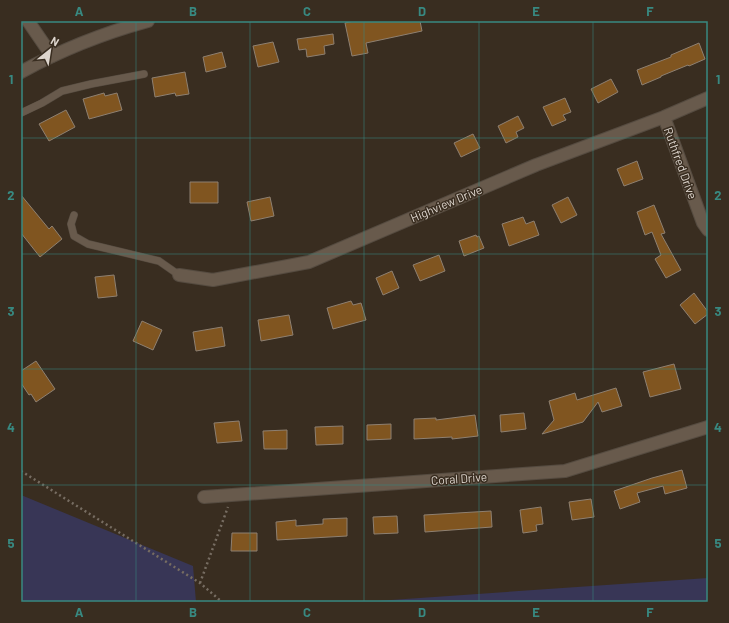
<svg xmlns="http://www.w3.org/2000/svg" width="729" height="623" viewBox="0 0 729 623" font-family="Barlow,sans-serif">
<rect width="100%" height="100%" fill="#392d20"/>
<path fill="#383656" d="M 21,495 L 193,566 L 196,602 L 21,602 Z
M 708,578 L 708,602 L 362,602 Z"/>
<path fill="#805520" stroke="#8e8071" d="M 354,21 L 420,21 L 422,31 L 366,43 L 368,53 L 352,56 L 345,23 Z
M 333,34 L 334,44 L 324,46 L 325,54 L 307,57 L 306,49 L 299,50 L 297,39 Z
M 273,42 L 279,62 L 258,67 L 253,46 Z
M 699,43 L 705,59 L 689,66 L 688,65 L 661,76 L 661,77 L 642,85 L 637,70 L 671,57 L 671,55 Z
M 222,52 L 226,67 L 206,72 L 203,57 Z
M 185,72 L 189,94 L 176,96 L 175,93 L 155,97 L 152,78 Z
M 611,79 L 618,92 L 598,103 L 591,89 Z
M 104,93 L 105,96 L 117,93 L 122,110 L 89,119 L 83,99 Z
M 565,98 L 571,112 L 563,115 L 566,120 L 552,126 L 543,107 Z
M 66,110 L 75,127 L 49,141 L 39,124 Z
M 518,116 L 524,128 L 516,132 L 518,137 L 506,143 L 498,126 Z
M 473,134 L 480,148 L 461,157 L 454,143 Z
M 637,161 L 643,179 L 624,186 L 617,169 Z
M 190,182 L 218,182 L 218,203 L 190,203 Z
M 21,195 L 49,229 L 52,226 L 62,239 L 40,257 L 21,233 Z
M 270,197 L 274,216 L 251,221 L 247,202 Z
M 568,197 L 577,215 L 561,223 L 552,205 Z
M 654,205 L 665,233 L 661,234 L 681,270 L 666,278 L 655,259 L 661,255 L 652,232 L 645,235 L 637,212 Z
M 523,217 L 526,224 L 534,221 L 539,235 L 509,246 L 502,224 Z
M 476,235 L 477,237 L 479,236 L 484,248 L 464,256 L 459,241 Z
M 439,255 L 445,271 L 420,281 L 413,265 Z
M 392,271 L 399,288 L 383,295 L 376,278 Z
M 114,275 L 117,296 L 98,298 L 95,277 Z
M 694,293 L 708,312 L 708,314 L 695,324 L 680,305 Z
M 351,301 L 353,305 L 361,303 L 366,320 L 333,329 L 327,308 Z
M 289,315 L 293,335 L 261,341 L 258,320 Z
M 142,321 L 162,330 L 153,350 L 133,341 Z
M 222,327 L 225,346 L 196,351 L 193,332 Z
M 36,361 L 55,389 L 36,402 L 31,394 L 29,395 L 21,383 L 21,371 Z
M 674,364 L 681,389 L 650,397 L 643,372 Z
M 616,388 L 622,406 L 602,412 L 598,402 L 583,422 L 542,434 L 554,420 L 549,401 L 575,393 L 577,400 Z
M 524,413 L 526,429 L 501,432 L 500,415 Z
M 475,415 L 478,436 L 452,439 L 452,437 L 414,439 L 414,419 L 436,418 L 436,420 Z
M 239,421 L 242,441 L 217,443 L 214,423 Z
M 391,424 L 391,439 L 367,440 L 367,425 Z
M 343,426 L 343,444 L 316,445 L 315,427 Z
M 287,430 L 287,449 L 264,449 L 263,431 Z
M 682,470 L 687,488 L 665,494 L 663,486 L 637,493 L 640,502 L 620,509 L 614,491 L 652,478 Z
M 591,499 L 594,517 L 572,520 L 569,502 Z
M 541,507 L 543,524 L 536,525 L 537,531 L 523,533 L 520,510 Z
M 491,511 L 492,527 L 425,532 L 424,515 Z
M 397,516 L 398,533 L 374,534 L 373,517 Z
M 347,518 L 347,536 L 277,540 L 276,522 L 296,520 L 296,526 L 323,524 L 323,519 Z
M 232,533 L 257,533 L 257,551 L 231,551 Z"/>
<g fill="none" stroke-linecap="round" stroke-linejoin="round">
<defs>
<path id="service" d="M 21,113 L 42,103 L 62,91 L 91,84 L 144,74
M 74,215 L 71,224 L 74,236 L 88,244 L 159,261 L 179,275"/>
<path id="minor" d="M 28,21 L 52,56
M 664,117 L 703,223 L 708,230
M 179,275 L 213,280 L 309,262 L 536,165 L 664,117 L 708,98
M 204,497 L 565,471 L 708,427"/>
<path id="secondary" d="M 21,72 C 61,50 104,33 148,21"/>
</defs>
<use href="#service" stroke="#554b40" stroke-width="8"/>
<use href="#minor" stroke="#554b40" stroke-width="14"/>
<use href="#secondary" stroke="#554b40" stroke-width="14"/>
<path stroke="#776d62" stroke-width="2.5" stroke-dasharray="2 3" stroke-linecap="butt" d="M 21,471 L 200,583 L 222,602
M 200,583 L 228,507"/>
<use href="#service" stroke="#685a4c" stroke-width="7"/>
<use href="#minor" stroke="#685a4c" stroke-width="12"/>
<use href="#secondary" stroke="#685a4c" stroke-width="12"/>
</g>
<path fill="none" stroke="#388981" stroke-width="1" stroke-opacity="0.55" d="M 136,21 L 136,602M 250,21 L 250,602M 364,21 L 364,602M 479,21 L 479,602M 593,21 L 593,602M 21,138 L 708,138M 21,254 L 708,254M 21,369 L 708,369M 21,485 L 708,485"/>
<g text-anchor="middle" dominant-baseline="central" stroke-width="3" stroke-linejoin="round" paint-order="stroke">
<g font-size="12" fill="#ddd5cd" stroke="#392d20">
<text transform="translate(681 163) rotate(70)">Ruthfred Drive</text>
<text transform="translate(446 203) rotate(-23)">Highview Drive</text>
<text transform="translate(459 478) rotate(-4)">Coral Drive</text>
</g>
</g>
<rect width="729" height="623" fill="none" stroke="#392d20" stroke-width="44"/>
<g transform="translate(50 50) rotate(30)" stroke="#392d20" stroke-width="3" paint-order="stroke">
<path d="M0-3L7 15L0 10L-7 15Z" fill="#ddd5cd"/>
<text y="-6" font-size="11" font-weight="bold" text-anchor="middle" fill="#ddd5cd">N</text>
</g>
<rect x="22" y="22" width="685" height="579" fill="none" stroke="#388981" stroke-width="1.5"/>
<g font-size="13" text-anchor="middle" font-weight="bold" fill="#388981">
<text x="79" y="16">A</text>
<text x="193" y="16">B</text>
<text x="307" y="16">C</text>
<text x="422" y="16">D</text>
<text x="536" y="16">E</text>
<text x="650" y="16">F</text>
<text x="11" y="84">1</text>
<text x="718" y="84">1</text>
<text x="11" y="200">2</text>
<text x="718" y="200">2</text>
<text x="11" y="316">3</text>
<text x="718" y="316">3</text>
<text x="11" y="432">4</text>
<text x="718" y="432">4</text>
<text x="11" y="548">5</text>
<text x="718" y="548">5</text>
<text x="79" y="617">A</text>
<text x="193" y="617">B</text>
<text x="307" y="617">C</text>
<text x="422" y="617">D</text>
<text x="536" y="617">E</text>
<text x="650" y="617">F</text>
</g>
</svg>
